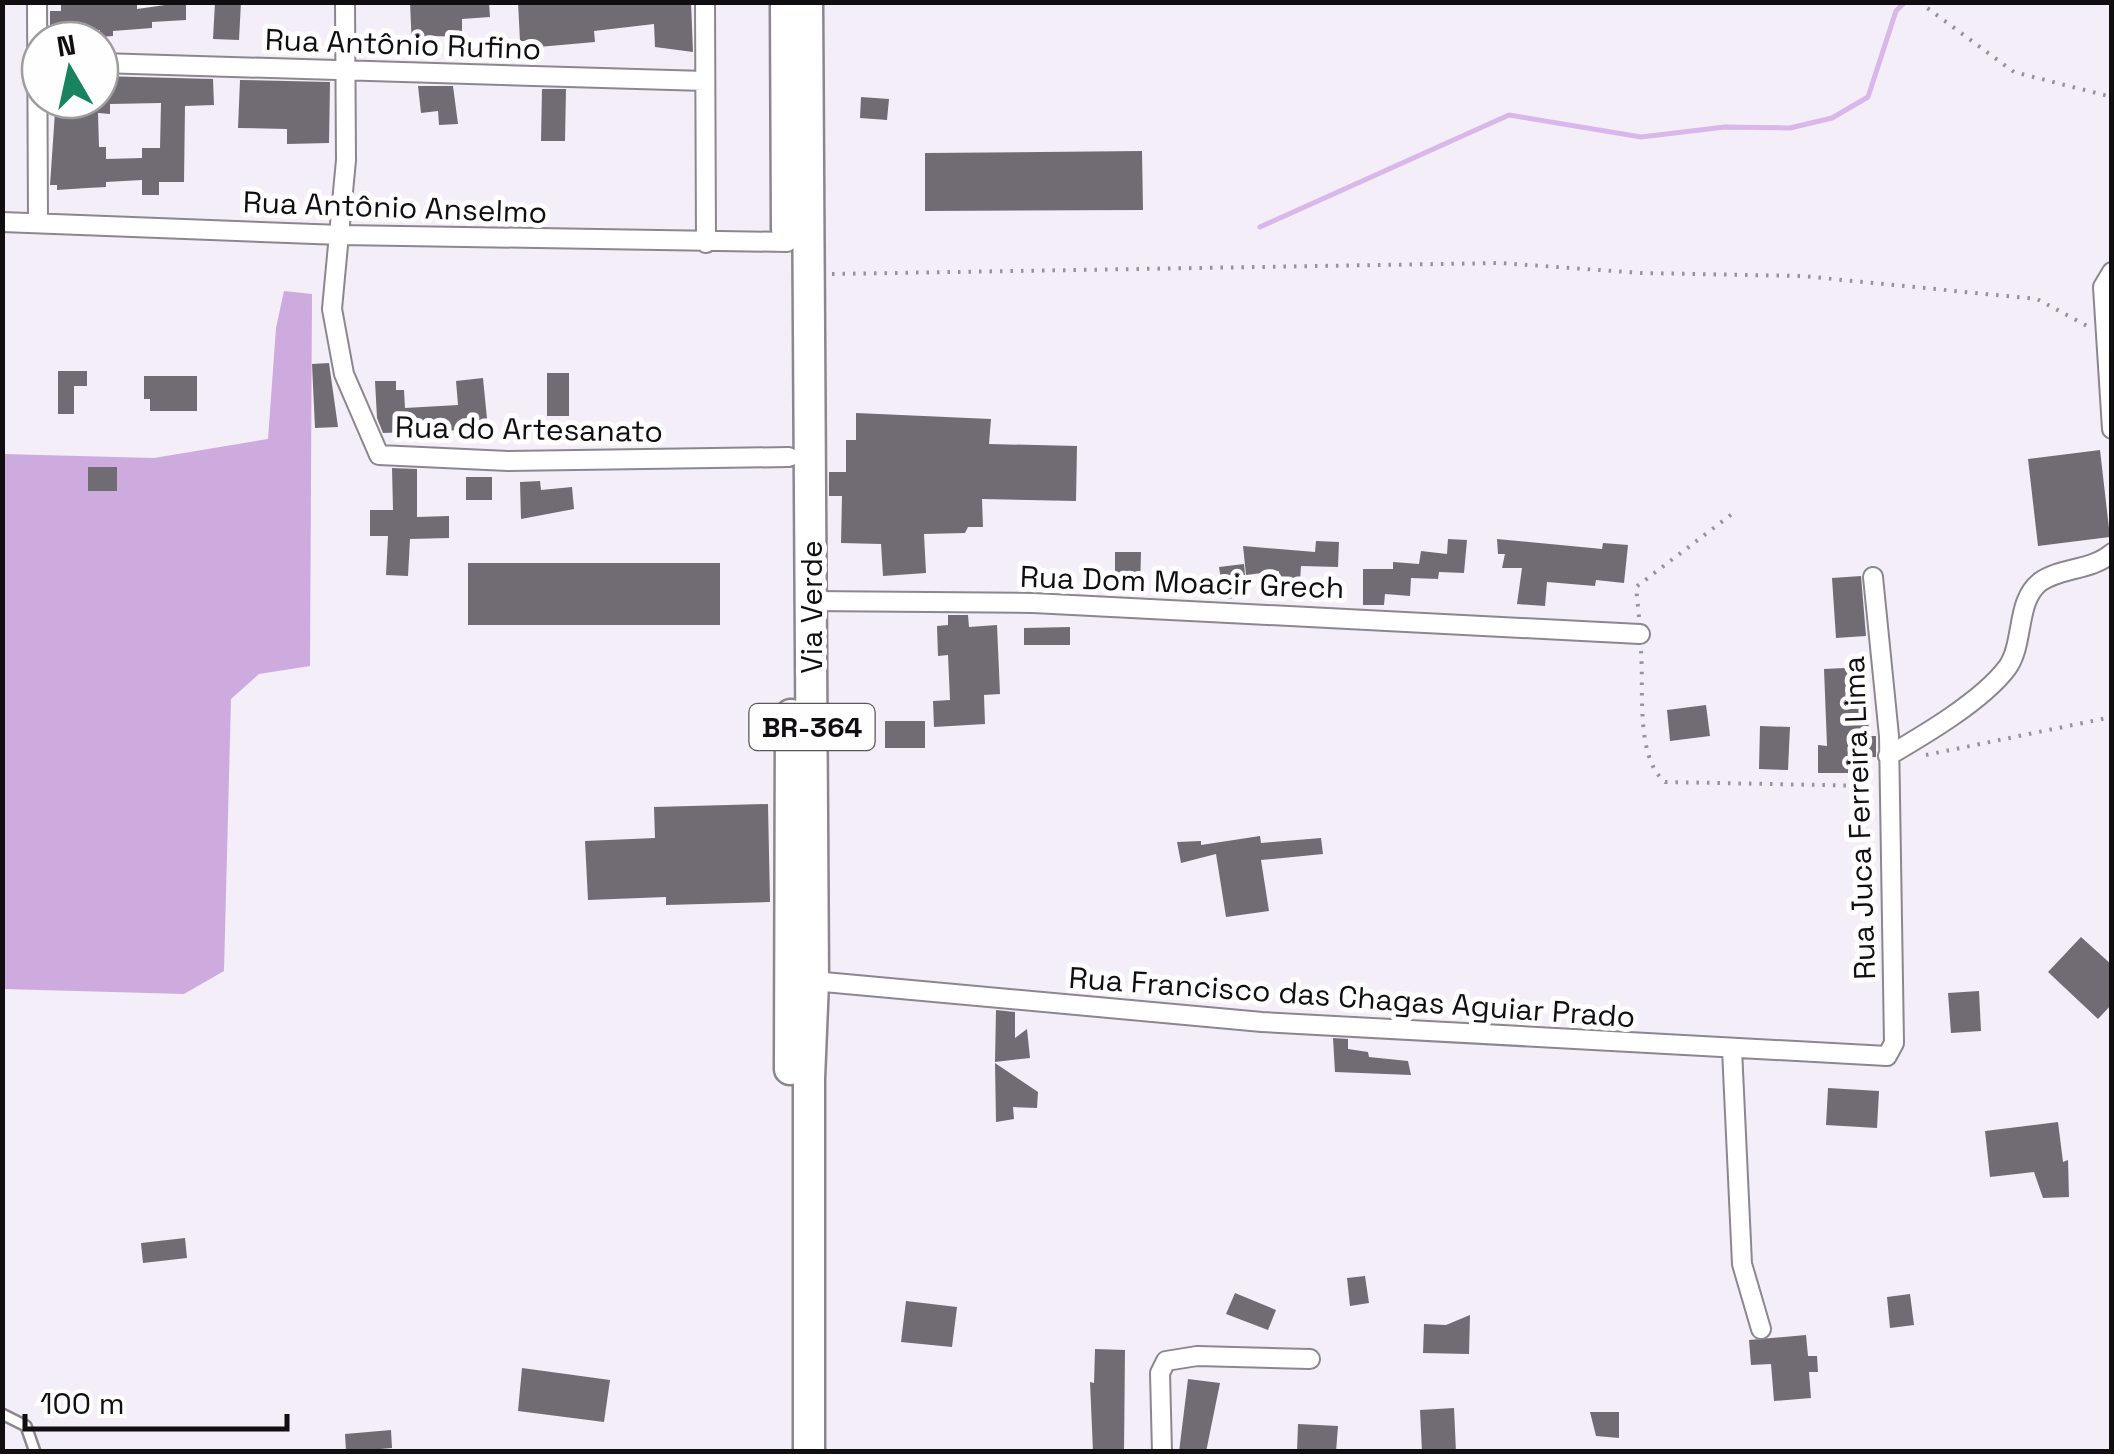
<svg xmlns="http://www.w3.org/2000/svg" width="2114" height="1454" viewBox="0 0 2114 1454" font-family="'Space Grotesk',sans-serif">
<rect width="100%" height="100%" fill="#f4eef8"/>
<path fill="#cdabde" d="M 284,291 L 312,294 L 310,666 L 259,674 L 231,699 L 224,971 L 184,994 L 3,989 L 3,454 L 154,458 L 268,439 L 276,328 Z"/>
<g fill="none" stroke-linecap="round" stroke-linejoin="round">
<path stroke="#d9b7ea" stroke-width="5" d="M 1260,227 L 1509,115 L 1641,137 L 1725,127 L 1790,128 L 1832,118 L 1868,97 L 1896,11 L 1905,2"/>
</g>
<path fill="#716c74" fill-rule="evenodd" d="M 61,2 L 137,2 L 137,9 L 186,2 L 186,20 L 152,22 L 152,28 L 113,31 L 113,36 L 100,37 L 100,30 L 50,34 L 50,11 L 61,11 Z
M 215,2 L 241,2 L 239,40 L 213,39 Z
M 410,2 L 489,2 L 490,17 L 462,19 L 462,37 L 433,36 L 433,48 L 412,48 Z
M 518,2 L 691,2 L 693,52 L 655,47 L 654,24 L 594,31 L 595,42 L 527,48 L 527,41 L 520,41 Z
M 100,76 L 213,79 L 214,105 L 185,106 L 184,182 L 159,182 L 159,195 L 142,195 L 142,180 L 106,182 L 106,187 L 87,188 L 57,190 L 57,185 L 50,185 L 55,112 L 73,113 L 73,100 L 100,100 ZM 161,103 L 160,148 L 142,148 L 142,158 L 106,159 L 106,147 L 99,147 L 98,113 L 110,114 L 110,104 Z
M 240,80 L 330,82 L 329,143 L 287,144 L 287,129 L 238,128 Z
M 418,86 L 453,86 L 458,124 L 439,125 L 438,111 L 421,113 Z
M 542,89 L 566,89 L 565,141 L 541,141 Z
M 861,97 L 889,99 L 887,120 L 860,118 Z
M 1142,151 L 1143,210 L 925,211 L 925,153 Z
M 329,363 L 338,427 L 315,428 L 312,364 Z
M 58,371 L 87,371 L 87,386 L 74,386 L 74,414 L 58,414 Z
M 547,373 L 569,373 L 569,416 L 547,416 Z
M 144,376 L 197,376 L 197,411 L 150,411 L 150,399 L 144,399 Z
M 483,378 L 488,429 L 383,433 L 377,418 L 375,381 L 396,381 L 396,390 L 404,390 L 405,408 L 458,405 L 456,381 Z
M 856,413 L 991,419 L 989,444 L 1077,446 L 1076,501 L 982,499 L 983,527 L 968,527 L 965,533 L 924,534 L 926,573 L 883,576 L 881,544 L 841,543 L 842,496 L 829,496 L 829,472 L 846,472 L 846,440 L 856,440 Z
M 2100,450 L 2110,537 L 2038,546 L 2028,459 Z
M 88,467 L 117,467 L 117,491 L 88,491 Z
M 392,468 L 417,469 L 417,517 L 449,516 L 449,538 L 410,539 L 408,576 L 386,575 L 388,536 L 370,536 L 370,510 L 393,510 Z
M 466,477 L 492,477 L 492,500 L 466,500 Z
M 540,481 L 541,490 L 572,487 L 574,509 L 521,519 L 520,482 Z
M 1448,539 L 1467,540 L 1464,573 L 1439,572 L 1438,579 L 1411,578 L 1410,596 L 1385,594 L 1384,605 L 1363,605 L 1363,569 L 1393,569 L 1393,562 L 1419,564 L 1421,551 L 1447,554 Z
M 1497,539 L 1602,549 L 1603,543 L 1628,545 L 1624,583 L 1596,580 L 1595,586 L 1547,582 L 1545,606 L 1517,604 L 1522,568 L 1502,568 L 1505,554 L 1498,554 Z
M 1316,541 L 1339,542 L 1338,567 L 1301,566 L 1300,581 L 1278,579 L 1279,571 L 1246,575 L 1243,546 L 1315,552 Z
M 1115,552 L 1141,552 L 1140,591 L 1115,591 Z
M 468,563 L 720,563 L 720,625 L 468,625 Z
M 1244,564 L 1247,597 L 1224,599 L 1219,567 Z
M 1861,576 L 1866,636 L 1836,638 L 1832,578 Z
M 948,615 L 968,615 L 969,627 L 997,625 L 1000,694 L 984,695 L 985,724 L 934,727 L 933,701 L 950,700 L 948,655 L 938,656 L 937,626 L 948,625 Z
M 1070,627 L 1070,645 L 1024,645 L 1024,628 Z
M 1866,667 L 1869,736 L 1876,736 L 1876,757 L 1849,758 L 1848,773 L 1818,773 L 1818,745 L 1827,746 L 1824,669 Z
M 1706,705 L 1710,736 L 1670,741 L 1667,710 Z
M 885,721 L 925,721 L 925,748 L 885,748 Z
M 1760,726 L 1790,727 L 1788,770 L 1759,769 Z
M 768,804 L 770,902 L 666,905 L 666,897 L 588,900 L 585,841 L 655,838 L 654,807 Z
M 1260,836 L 1261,843 L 1321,838 L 1323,854 L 1261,860 L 1269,911 L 1226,917 L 1216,854 L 1181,863 L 1177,842 L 1201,841 L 1201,845 Z
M 2081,937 L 2112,965 L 2112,1004 L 2098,1019 L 2048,972 Z
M 1979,991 L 1981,1031 L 1951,1033 L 1948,993 Z
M 996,1010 L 1015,1012 L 1015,1038 L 1027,1029 L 1030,1058 L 995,1062 Z
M 1333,1038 L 1348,1039 L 1348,1049 L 1368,1052 L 1369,1057 L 1408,1061 L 1411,1075 L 1335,1072 Z
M 995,1063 L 1038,1092 L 1037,1108 L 1013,1107 L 1014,1119 L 996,1122 Z
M 1828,1088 L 1879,1091 L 1877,1128 L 1826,1125 Z
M 2058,1122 L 2063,1162 L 2068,1160 L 2069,1197 L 2043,1198 L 2034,1172 L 1990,1177 L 1985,1131 Z
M 185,1238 L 187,1258 L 143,1263 L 141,1243 Z
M 1365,1276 L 1369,1303 L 1350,1306 L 1347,1278 Z
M 1235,1293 L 1276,1310 L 1268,1330 L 1226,1314 Z
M 1910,1294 L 1914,1325 L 1890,1328 L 1887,1297 Z
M 906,1301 L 957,1307 L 952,1347 L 901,1342 Z
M 1470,1315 L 1469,1354 L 1423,1353 L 1424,1324 L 1446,1325 Z
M 1806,1335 L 1808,1356 L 1817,1356 L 1818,1372 L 1809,1372 L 1811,1398 L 1774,1401 L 1771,1364 L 1751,1365 L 1749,1340 Z
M 1095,1349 L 1125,1350 L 1124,1452 L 1093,1452 L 1090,1382 L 1094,1383 Z
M 522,1368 L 610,1380 L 604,1422 L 518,1411 Z
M 1188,1379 L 1220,1383 L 1206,1452 L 1179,1452 Z
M 1454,1408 L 1456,1452 L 1422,1452 L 1420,1410 Z
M 1590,1412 L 1619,1412 L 1619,1438 L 1596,1436 Z
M 1298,1424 L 1338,1426 L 1336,1452 L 1297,1452 Z
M 391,1430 L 392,1448 L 346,1452 L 345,1434 Z"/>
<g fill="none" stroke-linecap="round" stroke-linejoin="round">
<defs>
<path id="lane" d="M 2,1414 L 26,1426 L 35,1452"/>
<path id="street" d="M 37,2 L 38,223
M 345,2 L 346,160 L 332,309 L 344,374 L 379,455 L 508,461 L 789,457
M 705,2 L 706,243
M 100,63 L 705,81
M 2,222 L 341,235 L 787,242
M 2112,272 L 2103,287 L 2112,429
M 810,601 L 1033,603 L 1640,634
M 1888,756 C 1924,735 1982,701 2007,668 C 2025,643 2015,602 2040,582 C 2061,567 2091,571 2112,553
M 813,981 L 1262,1022 L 1887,1056 L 1894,1043 L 1889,736 L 1873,577
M 1732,1049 L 1742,1264 L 1761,1329
M 1162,1452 L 1160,1373 L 1166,1361 L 1197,1356 L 1310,1359"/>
<path id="primary" d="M 786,2 L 787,229
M 807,2 L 813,981 L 809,1079 L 809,1452
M 790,1069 L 791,715"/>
</defs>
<use href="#lane" stroke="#8c868f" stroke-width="14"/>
<use href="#street" stroke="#8c868f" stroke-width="22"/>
<use href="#primary" stroke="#8c868f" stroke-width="35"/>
<path stroke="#979299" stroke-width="4" stroke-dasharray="2.5 8" stroke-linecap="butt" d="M 1919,2 L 2014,72 L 2112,97
M 832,274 L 1501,263 L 1641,273 L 1802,276 L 2037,299 L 2089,327
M 1639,617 L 1636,587 L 1732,514
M 1641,651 C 1644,689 1635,757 1665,782 L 1873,786
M 1926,755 L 2112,717"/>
<use href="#lane" stroke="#fff" stroke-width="9"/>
<use href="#street" stroke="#fff" stroke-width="18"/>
<use href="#primary" stroke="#fff" stroke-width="30"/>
</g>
<g text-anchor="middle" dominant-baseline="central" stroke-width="10" stroke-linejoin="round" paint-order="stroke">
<rect fill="#fefefe" stroke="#575658" stroke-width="2.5" x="749.5" y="704" width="125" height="46" rx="8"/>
<g font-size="28" font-weight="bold" fill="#100e11">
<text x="812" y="727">BR-364</text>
</g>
<g font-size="30" fill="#100e11" stroke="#fefefe">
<text transform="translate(403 44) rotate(2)">Rua Antônio Rufino</text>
<text transform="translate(395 207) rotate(2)">Rua Antônio Anselmo</text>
<text transform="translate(529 429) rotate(1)">Rua do Artesanato</text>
<text transform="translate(1182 582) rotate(2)">Rua Dom Moacir Grech</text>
<text transform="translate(811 607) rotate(-90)">Via Verde</text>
<text transform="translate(1859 818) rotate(-92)">Rua Juca Ferreira Lima</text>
<text transform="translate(1352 997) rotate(4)">Rua Francisco das Chagas Aguiar Prado</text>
</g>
</g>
<rect width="2114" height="1454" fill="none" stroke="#100e11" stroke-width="10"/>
<g transform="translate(70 70) rotate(351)"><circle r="48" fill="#fefefe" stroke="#9f9e9f" stroke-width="2.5"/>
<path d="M0-8L18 38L0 25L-18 38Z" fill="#19835f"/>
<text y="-15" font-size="28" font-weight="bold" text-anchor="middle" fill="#100e11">N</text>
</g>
<path d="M25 1414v15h262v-15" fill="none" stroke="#100e11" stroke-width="5"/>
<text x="40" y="1414" font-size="30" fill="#100e11" stroke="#fefefe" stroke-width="8" paint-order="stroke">100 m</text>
</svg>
